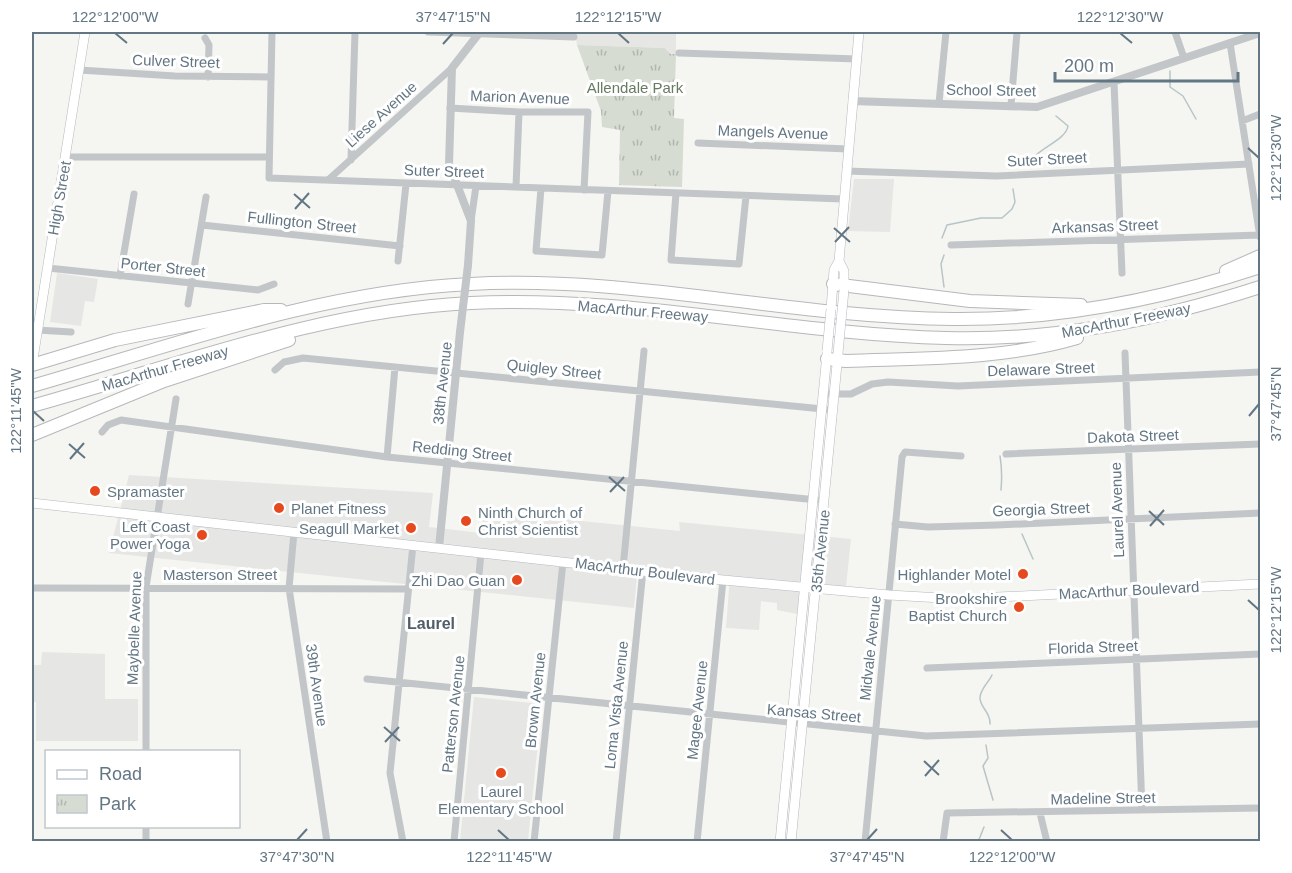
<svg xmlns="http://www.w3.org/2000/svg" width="1292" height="873" viewBox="0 0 1292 873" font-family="Helvetica,sans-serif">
<defs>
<pattern id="park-tufts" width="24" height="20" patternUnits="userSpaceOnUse" patternTransform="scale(1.5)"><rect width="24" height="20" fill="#d6dcd2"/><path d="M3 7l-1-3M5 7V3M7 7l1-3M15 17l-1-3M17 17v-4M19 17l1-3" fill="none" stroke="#b1b7b0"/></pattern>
</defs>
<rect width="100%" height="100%" fill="#f5f5f1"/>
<path fill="#e6e7e5" d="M 575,32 L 676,32 L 676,54 L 670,54 L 665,48 L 577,45 Z
M 854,179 L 894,179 L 890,232 L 848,231 Z
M 57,273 L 98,279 L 94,302 L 85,301 L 81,326 L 50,322 Z
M 129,475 L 433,493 L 429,527 L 481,533 L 484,511 L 680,531 L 679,522 L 851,539 L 846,587 L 801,582 L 797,614 L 777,610 L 777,603 L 761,601 L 759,630 L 726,628 L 730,576 L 638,565 L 634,608 L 109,553 Z
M 42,652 L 105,654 L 105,699 L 138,699 L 138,741 L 36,741 L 36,702 L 32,702 L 32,665 L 41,665 Z
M 474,697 L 542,704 L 528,841 L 460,841 Z"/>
<path fill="url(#park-tufts)" d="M 577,45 L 665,48 L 670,54 L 676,54 L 674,118 L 684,119 L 682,187 L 619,185 L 620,130 L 602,127 L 601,111 Z"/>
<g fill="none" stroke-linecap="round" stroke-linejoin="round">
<path stroke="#b7c5c8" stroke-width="1.5" d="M 1170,71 L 1170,87 L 1183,96 L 1196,119
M 1034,157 C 1044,146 1066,139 1068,126 L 1056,116
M 942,238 L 947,225 L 981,218 L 1002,218 L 1012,209 L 1015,202 L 1013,189
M 944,255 L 941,264 L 944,287
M 1000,456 C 1002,468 1002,479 1001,490
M 1022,534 L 1033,559
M 990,724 C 991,712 979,707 980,697 C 981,688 989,682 992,675
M 986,745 L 988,758 L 983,766 L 993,800
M 978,842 L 984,827"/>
<defs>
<path id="secondary" d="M 839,261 L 844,271 L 844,290
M 831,309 L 834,270 L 839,261 L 859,32
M 32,365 L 85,32
M 32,503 L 723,580 L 889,595 L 959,599 L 1260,584
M 780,842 L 827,354
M 791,842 L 838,354"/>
<path id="motorway" d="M 1226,271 L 1260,256
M 833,284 L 970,301 L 1081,305
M 827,359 L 846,361 C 923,358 1002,360 1077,338
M 32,365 L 115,340 L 264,310 L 281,310
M 32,386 C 175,345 320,291 471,284 C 632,275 792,318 953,319 C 1058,320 1160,300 1260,267
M 32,406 C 176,366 320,310 471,303 C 630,295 788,334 946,338 C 1055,341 1158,320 1260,287
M 32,435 L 164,381 L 289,340"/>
</defs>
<use href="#secondary" stroke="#b4babe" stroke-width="10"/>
<use href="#motorway" stroke="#b5b8bb" stroke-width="14"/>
<path stroke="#c2c6c9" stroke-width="7" d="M 272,32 L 269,178 L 843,199
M 428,32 L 574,37
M 1175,32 L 1184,58
M 205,38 L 209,45 L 208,77
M 1230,43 L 1260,237
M 679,53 L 857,59
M 79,70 L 175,76 L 271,77
M 1114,83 L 1122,273
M 939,103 L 946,32
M 1011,105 L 1017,32
M 450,108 L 519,112 L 588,112 L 584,190
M 1242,121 L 1260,114
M 698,143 L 848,149
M 66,157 L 268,157
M 351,160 L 355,32
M 846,171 L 997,176 L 1249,164
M 328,180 L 452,68
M 516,187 L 519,112
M 541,188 L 536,251 L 602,255 L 608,191
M 676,193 L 671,260 L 739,264 L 746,196
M 471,221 L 476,186
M 202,225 L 400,246
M 951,245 L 1260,235
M 398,261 L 406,184
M 48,268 L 258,290 L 274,284
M 120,276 L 134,194
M 188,304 L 206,197
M 37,330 L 71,332
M 1125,353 L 1142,810
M 275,370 L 284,362 L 303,358 L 833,410
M 824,394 L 851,394 L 872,384 L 888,382 L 958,386 L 1260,372
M 102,432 L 108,425 L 121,420 L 387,457 L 817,500
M 1006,454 L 1260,444
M 387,457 L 395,367
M 895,524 L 928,527 L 997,525 L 1260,513
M 294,532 L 289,588 L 327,842
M 623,568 L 644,351
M 32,588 L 408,589
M 927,668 L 1260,654
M 367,679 L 926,736 L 1260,724
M 146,752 L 146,587 L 176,399
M 1040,813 L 1047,842
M 146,826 L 146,842
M 403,842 L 390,773 L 413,545
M 454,842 L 481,553
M 534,842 L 563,562
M 616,842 L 643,570
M 697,842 L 723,580
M 865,842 L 902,457 L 905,452 L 961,456
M 943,842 L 947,813 L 1260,808"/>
<path stroke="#c2c6c9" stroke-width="8" d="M 852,101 L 1037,107 L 1260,33
M 468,265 L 471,221 L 449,164 L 452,68 L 480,32
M 439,548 L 460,332"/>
<use href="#secondary" stroke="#fff" stroke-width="9"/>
<use href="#motorway" stroke="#fff" stroke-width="12"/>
<defs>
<path id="secondary-bridge" d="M 827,351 L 831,309
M 838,353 L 844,290"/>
</defs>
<use href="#secondary-bridge" stroke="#b4babe" stroke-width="10" stroke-linecap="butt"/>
<path stroke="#c2c6c9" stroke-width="8" d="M 460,332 L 468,265"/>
<use href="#secondary-bridge" stroke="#fff" stroke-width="9"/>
</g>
<path fill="none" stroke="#637683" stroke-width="2" d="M 115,33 L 127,43M 618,33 L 629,43M 1120,33 L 1132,43M 443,44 L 453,33M 1248,148 L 1259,158M 294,194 L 310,208M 295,209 L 309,193M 834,228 L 850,242M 835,242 L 849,227M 33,411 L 44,421M 1249,416 L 1259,404M 69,444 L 85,458M 70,459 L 84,443M 609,477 L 625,491M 610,492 L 624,477M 1149,511 L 1164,525M 1150,526 L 1164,510M 1248,600 L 1259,610M 384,727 L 400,741M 385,742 L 399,727M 924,761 L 939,775M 925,776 L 939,760M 498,830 L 509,840M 1001,830 L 1012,840M 297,840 L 307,829M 867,840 L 877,829"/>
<g fill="#e7491f" stroke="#fff" stroke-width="2">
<circle cx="95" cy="491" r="6"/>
<circle cx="279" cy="508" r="6"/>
<circle cx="466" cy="521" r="6"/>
<circle cx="411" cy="528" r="6"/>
<circle cx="202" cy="535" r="6"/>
<circle cx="1023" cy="574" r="6"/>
<circle cx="517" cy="580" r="6"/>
<circle cx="1019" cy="607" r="6"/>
<circle cx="501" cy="773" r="6"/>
</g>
<g text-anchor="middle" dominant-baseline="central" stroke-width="6" stroke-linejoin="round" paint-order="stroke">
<g font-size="15" fill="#637683" stroke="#fff">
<text transform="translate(176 61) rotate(2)">Culver Street</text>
<text transform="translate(991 90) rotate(1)">School Street</text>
<text transform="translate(520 97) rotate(2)">Marion Avenue</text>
<text transform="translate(381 114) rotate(-42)">Liese Avenue</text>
<text transform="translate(773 132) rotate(2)">Mangels Avenue</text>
<text transform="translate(1047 159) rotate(-3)">Suter Street</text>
<text transform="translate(444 171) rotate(2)">Suter Street</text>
<text transform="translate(59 198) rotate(-80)">High Street</text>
<text transform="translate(302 222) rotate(6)">Fullington Street</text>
<text transform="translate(1105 226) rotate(-2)">Arkansas Street</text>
<text transform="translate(163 267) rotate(6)">Porter Street</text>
<text transform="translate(643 311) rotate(5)">MacArthur Freeway</text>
<text transform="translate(1126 320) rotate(-11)">MacArthur Freeway</text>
<text transform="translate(165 368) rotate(-16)">MacArthur Freeway</text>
<text transform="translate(554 369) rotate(6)">Quigley Street</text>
<text transform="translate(1041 369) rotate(-2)">Delaware Street</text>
<text transform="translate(442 383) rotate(-84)">38th Avenue</text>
<text transform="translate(1133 436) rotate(-2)">Dakota Street</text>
<text transform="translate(462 451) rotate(6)">Redding Street</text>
<text transform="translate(1041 509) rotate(-2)">Georgia Street</text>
<text transform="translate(1117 510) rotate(-92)">Laurel Avenue</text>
<text transform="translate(820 551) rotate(-84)">35th Avenue</text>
<text transform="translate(645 571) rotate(7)">MacArthur Boulevard</text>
<text x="220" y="574">Masterson Street</text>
<text transform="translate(1129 590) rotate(-3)">MacArthur Boulevard</text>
<text transform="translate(134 628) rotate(-88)">Maybelle Avenue</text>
<text transform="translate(1093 647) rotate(-2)">Florida Street</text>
<text transform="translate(870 648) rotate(-84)">Midvale Avenue</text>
<text transform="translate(317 685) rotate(82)">39th Avenue</text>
<text transform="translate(535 700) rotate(-84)">Brown Avenue</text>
<text transform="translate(616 705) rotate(-84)">Loma Vista Avenue</text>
<text transform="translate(697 710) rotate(-84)">Magee Avenue</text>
<text transform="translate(814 713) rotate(5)">Kansas Street</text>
<text transform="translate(453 714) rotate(-84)">Patterson Avenue</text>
<text transform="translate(1103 798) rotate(-1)">Madeline Street</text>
</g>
<g font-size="15" fill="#687a62" stroke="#fff">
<text x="635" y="87">Allendale Park</text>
</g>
<g font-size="15" fill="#637683" stroke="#fff" text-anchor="end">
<text x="107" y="491" text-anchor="start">Spramaster</text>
<text x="291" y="508" text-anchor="start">Planet Fitness</text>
<text x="478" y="512" text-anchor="start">Ninth Church of<tspan x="478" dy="17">Christ Scientist</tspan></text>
<text x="190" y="526">Left Coast<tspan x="190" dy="17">Power Yoga</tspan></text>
<text x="399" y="528">Seagull Market</text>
<text x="1011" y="574">Highlander Motel</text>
<text x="505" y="580">Zhi Dao Guan</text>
<text x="1007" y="598">Brookshire<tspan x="1007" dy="17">Baptist Church</tspan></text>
<text x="501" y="791" text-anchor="middle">Laurel<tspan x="501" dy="17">Elementary School</tspan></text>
</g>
<g font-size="16" font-weight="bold" fill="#515e68" stroke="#fff">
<text x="431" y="623">Laurel</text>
</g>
</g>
<rect width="1292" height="873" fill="none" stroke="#ffffff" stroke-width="66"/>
<rect x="45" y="750" width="195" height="78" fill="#ffffff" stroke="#c1c8cd" stroke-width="1.5"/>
<rect x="57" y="770" width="30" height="9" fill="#ffffff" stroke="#c1c8cd" stroke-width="1.5"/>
<text x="99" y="780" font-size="18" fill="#637683">Road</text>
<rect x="57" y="795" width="30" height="18" fill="url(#park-tufts)" stroke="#c1c8cd" stroke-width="1.5"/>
<text x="99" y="810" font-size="18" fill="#637683">Park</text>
<path d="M1055 72v9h183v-9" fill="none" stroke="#637683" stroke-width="3"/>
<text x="1064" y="72" font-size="18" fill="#637683" stroke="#ffffff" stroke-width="4.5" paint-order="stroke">200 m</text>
<rect x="33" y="33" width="1226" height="807" fill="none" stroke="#637683" stroke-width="2"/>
<g font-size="15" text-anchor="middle" fill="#637683">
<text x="115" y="22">122°12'00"W</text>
<text x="453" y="22">37°47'15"N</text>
<text x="618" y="22">122°12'15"W</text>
<text x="1120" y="22">122°12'30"W</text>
<text transform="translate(1276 158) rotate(-90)" y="5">122°12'30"W</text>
<text transform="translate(1276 404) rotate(-90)" y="5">37°47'45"N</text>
<text transform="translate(16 411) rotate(-90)" y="5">122°11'45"W</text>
<text transform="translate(1276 610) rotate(-90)" y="5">122°12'15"W</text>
<text x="297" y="862">37°47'30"N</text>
<text x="509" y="862">122°11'45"W</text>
<text x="867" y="862">37°47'45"N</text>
<text x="1012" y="862">122°12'00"W</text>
</g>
</svg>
